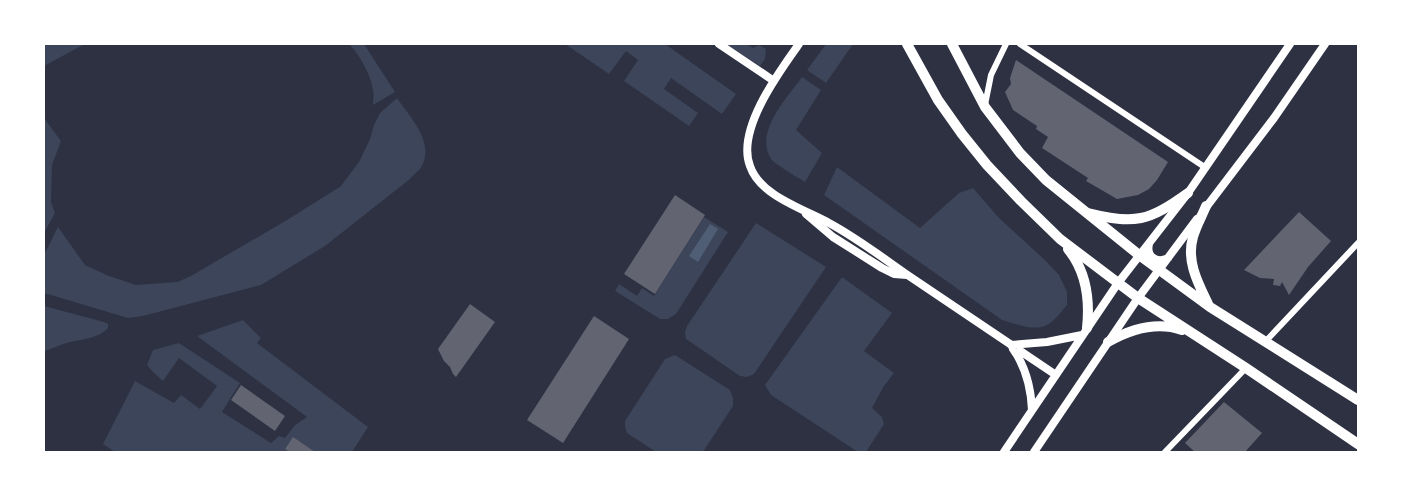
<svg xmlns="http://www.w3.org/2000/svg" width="1402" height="496" viewBox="0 0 1402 496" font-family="'DM Sans',sans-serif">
<rect width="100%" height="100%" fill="#2d3142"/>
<path fill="#3c4559" d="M 44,44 L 85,44 L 44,66 Z
M 349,44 L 364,44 L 395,92 L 373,105 C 373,100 374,95 373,90 C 371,75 359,54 349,44 Z
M 565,44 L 665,44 L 736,94 L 722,114 L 671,78 L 664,89 L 698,113 L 689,126 L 624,81 L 638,60 L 626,51 L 609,74 Z
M 726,44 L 746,44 L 753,48 L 759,45 L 766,49 L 765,59 L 760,66 Z
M 826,44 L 853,44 L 826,83 L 807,70 Z
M 802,77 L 821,90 L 796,130 L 822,153 L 805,182 C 797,177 776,165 771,159 C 754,132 787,98 802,77 Z
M 397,98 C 410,117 437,144 420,169 C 417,172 413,175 410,179 L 325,246 L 261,285 L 143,316 L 128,318 L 44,293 L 44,255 L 58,227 L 85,265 L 109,276 L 136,285 L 177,282 L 189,277 L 287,220 L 341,186 L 359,162 L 370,139 L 374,125 L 380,113 Z
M 44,118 L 61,141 L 52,165 L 51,202 L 55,213 L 44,233 Z
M 837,167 L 920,228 L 959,193 L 973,188 L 999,218 L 1045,260 L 1059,275 L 1067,292 L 1067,305 C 1061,312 1054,322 1045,326 C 1033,331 1013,323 1002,320 L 824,195 Z
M 704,217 L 728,232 L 676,314 L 668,319 L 660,319 L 615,291 L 619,284 L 637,296 L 642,288 L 654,296 Z
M 756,223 L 826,267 L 754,374 L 747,377 L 740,376 L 686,339 L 685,332 L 687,326 Z
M 842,277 L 892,313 L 864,351 L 894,373 L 884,386 L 872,408 L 882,417 L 884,424 L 866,452 L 858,452 L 771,395 L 765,385 Z
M 44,306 L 104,322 L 108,324 L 108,328 C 98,339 81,339 67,343 C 59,345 52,349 44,351 Z
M 243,320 L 261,338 L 257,343 L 368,427 L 352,452 L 115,452 L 103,444 L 135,381 L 174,403 L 181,395 L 200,409 L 217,386 L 179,358 L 163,381 L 153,372 L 147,365 L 153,350 L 179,343 L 240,383 L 222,412 L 271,443 L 279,436 L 285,438 L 295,425 L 307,417 L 197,336 Z
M 675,355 L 730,390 L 733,398 L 733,406 L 703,452 L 656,452 L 627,433 L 625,427 L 625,421 L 665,359 Z"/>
<path fill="#4f5d75" d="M 710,224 L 718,229 L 698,262 L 689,256 Z"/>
<path fill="#626471" d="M 1016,60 L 1168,162 L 1157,180 L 1149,189 L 1138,195 L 1117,199 L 1086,181 L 1088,178 L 1042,148 L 1048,137 L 1036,129 L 1037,126 L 1013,110 L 1005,92 L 1011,84 L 1010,78 Z
M 675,195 L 705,215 L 655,294 L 624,274 Z
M 1299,212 L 1331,241 L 1308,267 L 1289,295 L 1282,282 L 1280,286 L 1273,285 L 1274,279 L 1260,278 L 1244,270 Z
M 470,304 L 495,322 L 456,377 L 453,374 L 450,367 L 444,361 L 438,349 Z
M 594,316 L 629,339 L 563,443 L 527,420 Z
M 241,385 L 285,416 L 275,431 L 231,400 Z
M 1224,402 L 1262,433 L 1245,452 L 1195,452 L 1185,443 Z
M 293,437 L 315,452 L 290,452 L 285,449 Z"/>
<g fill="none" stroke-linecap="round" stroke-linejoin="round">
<path stroke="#fff" stroke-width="6" d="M 1020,44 L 1206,168
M 985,105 L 991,75 L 1006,44
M 1265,342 L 1358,243
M 1165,452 L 1246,368"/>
<path stroke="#fff" stroke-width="8" d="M 719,44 L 774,81
M 799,44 C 779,72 736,130 750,166 C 760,196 804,209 829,223 C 857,238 883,258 909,276 C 958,309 1007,342 1056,375
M 1204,210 L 1274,118 L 1325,44
M 806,214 L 833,237 L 882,268 L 894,274 L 907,275
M 1149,244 C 1146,256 1156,264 1168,258
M 1011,345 L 1047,342 L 1082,335
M 1013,349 C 1026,367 1031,388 1032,410
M 1004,452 L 1118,283 L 1188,193 L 1290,44
M 1034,452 L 1138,298 L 1197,219"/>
<path stroke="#fff" stroke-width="10" d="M 907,44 L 938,100 L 962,134 L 987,165 L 1021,201 L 1060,239 L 1138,298 L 1246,368 L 1358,444
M 952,44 L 985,107 L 1020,153 L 1046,180 L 1139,255 L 1210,307 L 1358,400
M 1206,206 C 1202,216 1196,226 1193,237 C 1186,261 1198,283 1208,304
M 1088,213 C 1135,225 1149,221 1188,193
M 1068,249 C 1086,271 1090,300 1087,328
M 1108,342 C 1131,329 1156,321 1182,330"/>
</g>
<rect width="1402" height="496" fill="none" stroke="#ffffff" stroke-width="90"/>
</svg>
